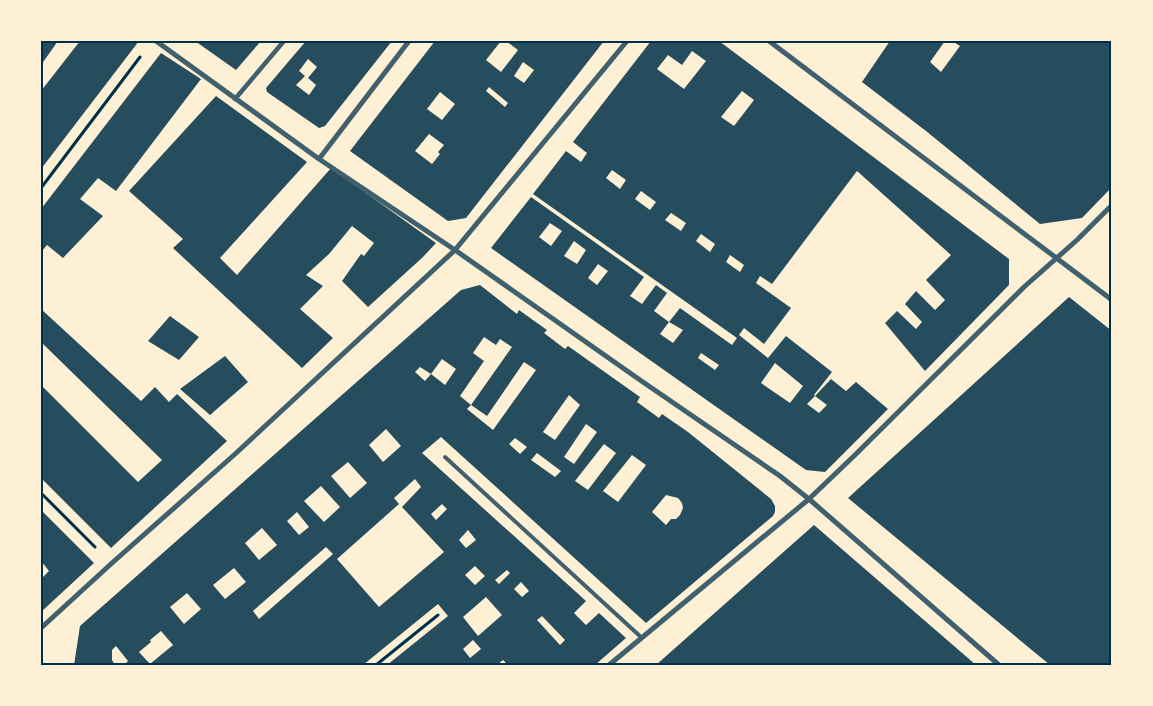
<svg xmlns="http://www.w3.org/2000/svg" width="1153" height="706" viewBox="0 0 1153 706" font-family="Karla,sans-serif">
<rect width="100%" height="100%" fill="#fdf0d5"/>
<path fill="#264d5e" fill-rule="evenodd" d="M 41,41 L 58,41 L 41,65 Z
M 80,41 L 139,41 L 41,169 L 41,91 Z
M 195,41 L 261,41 L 236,70 Z
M 306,41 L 392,41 L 325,126 L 319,128 L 267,92 L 266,88 ZM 308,59 L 317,67 L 308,78 L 316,85 L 309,95 L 296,85 L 305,76 L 299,71 Z
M 435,41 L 501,41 L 486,60 L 501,72 L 518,50 L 506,41 L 604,41 L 466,218 L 448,221 L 350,151 ZM 523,62 L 534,70 L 524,83 L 514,76 ZM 489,87 L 508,103 L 505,107 L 486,91 ZM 440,92 L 455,104 L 442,120 L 427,109 ZM 429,134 L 444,145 L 438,152 L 440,154 L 432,164 L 415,151 Z
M 651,41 L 719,41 L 1009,259 L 1009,285 L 925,371 L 885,323 L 897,311 L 916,329 L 922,322 L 905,304 L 916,291 L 935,310 L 945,300 L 926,280 L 951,255 L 857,171 L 772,284 L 760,276 L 756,283 L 791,308 L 764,344 L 744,328 L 739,335 L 768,358 L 786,336 L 832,372 L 814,395 L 815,396 L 831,379 L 846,391 L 856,382 L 888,409 L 825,472 L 806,470 L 491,248 L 531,197 L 644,277 L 630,296 L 642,304 L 656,285 L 667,293 L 654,311 L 669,322 L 660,334 L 673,343 L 683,330 L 669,322 L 680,308 L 732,345 L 737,338 L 533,194 L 566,151 L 581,162 L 587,153 L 573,142 ZM 692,51 L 706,61 L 684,89 L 657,69 L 668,55 L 682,65 ZM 742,91 L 754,100 L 734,126 L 721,117 ZM 612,170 L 626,180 L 620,189 L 606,178 ZM 641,191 L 656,202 L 650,210 L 635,199 ZM 671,213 L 686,223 L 681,231 L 665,220 ZM 550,223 L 562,231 L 551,246 L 539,237 ZM 701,234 L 715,244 L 710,252 L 696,241 ZM 574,241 L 586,250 L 577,264 L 564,256 ZM 730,255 L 744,265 L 740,272 L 726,262 ZM 598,264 L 608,271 L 597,285 L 588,278 ZM 701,353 L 719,365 L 715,370 L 698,358 ZM 775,363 L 803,386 L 790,403 L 761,383 ZM 815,396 L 827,405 L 819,413 L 807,404 Z
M 890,41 L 945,41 L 930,62 L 941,72 L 960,46 L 952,41 L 1112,41 L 1112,187 L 1082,218 L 1040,224 L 926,131 L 862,82 Z
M 161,53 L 201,79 L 116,191 L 98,178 L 80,199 L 103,216 L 63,258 L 47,245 L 41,252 L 41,209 Z
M 216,96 L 307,162 L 220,258 L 237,275 L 331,168 L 436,243 L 423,257 L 368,307 L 342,281 L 361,254 L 364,256 L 374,243 L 352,226 L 329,254 L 306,275 L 323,286 L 300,309 L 333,338 L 302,368 L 173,248 L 183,239 L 129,191 Z
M 480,285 L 517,314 L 519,310 L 547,330 L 544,333 L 565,349 L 568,346 L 640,397 L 637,402 L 659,418 L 662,414 L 688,432 L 771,499 L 775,506 L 775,512 L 773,516 L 646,623 L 441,437 L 422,453 L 586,601 L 574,613 L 586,625 L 599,613 L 626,638 L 595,665 L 508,665 L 503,660 L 497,665 L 387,665 L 448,616 L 438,604 L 363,665 L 124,665 L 128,661 L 116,646 L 112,650 L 112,660 L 115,665 L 74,665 L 80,626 L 461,290 ZM 484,337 L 496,345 L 500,339 L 512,347 L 471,405 L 487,416 L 524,362 L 536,370 L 493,430 L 467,409 L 471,405 L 460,396 L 484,361 L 473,353 ZM 442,359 L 456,369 L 445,385 L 431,374 L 425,381 L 415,372 L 420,367 L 431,374 ZM 569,395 L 580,405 L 555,440 L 543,432 ZM 586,424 L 597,432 L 574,464 L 564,457 ZM 386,429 L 401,446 L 383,462 L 369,445 ZM 515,438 L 527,447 L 520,454 L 509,444 ZM 604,444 L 616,453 L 588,490 L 575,481 ZM 537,453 L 561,471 L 555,477 L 531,460 ZM 632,455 L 646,465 L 618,502 L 603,491 ZM 348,462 L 367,483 L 350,498 L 331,476 ZM 415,479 L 421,487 L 402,507 L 444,552 L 379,607 L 337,559 L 399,504 L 394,498 ZM 321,486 L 340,507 L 324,522 L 304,501 ZM 666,495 L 678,498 L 682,503 L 683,508 L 680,515 L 676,519 L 671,519 L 666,525 L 652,512 ZM 442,504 L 447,509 L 436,520 L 431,514 ZM 297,512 L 309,527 L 299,535 L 287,521 ZM 262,528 L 277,545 L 259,560 L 245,543 ZM 468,530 L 476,540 L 466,548 L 459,540 ZM 326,547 L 333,554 L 259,619 L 253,611 ZM 475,566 L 485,576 L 475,585 L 465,575 ZM 234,568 L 246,582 L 225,599 L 213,585 ZM 507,570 L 510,573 L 499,584 L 495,580 ZM 521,582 L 529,591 L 522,597 L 514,589 ZM 187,593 L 201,609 L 184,624 L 170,607 ZM 486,597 L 502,615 L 478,636 L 463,617 ZM 542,616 L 565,640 L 560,645 L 537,620 ZM 161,631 L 173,645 L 150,664 L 139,652 L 151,642 L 150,640 ZM 473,640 L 481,649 L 470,658 L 463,649 Z
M 1069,297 L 1112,331 L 1112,665 L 1050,665 L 848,498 Z
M 41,309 L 141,401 L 155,387 L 169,402 L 177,394 L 227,441 L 111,548 L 41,478 L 41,385 L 138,482 L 162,460 L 41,342 Z
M 170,316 L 199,337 L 179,360 L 148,341 Z
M 225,356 L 248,382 L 210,415 L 180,389 Z
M 41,510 L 94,563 L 41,612 L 41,579 L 49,571 L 41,561 Z
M 814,525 L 976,665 L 656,665 Z"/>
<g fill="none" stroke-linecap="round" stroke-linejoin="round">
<path stroke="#003049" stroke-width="3" d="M 41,188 L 140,57
M 41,493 L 95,547
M 376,665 L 438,615"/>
<path stroke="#3f606c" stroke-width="4" d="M 445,457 L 642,638"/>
<path stroke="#3f606c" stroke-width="4.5" d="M 235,99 L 284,41"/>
<path stroke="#3f606c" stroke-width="5" d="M 156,41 L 319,159 L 455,250 L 640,380 L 780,476 L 809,499 L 999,665
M 769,41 L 1112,300
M 319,159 L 409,41
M 41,628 L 112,563 L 234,455 L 455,250 L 627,41
M 609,665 L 809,499 L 856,454 L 1024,287 L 1077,240 L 1112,205"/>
</g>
<rect width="1153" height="706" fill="none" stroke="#fdf0d5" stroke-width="85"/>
<rect x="42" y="42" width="1068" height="622" fill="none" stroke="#003049" stroke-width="2"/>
</svg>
